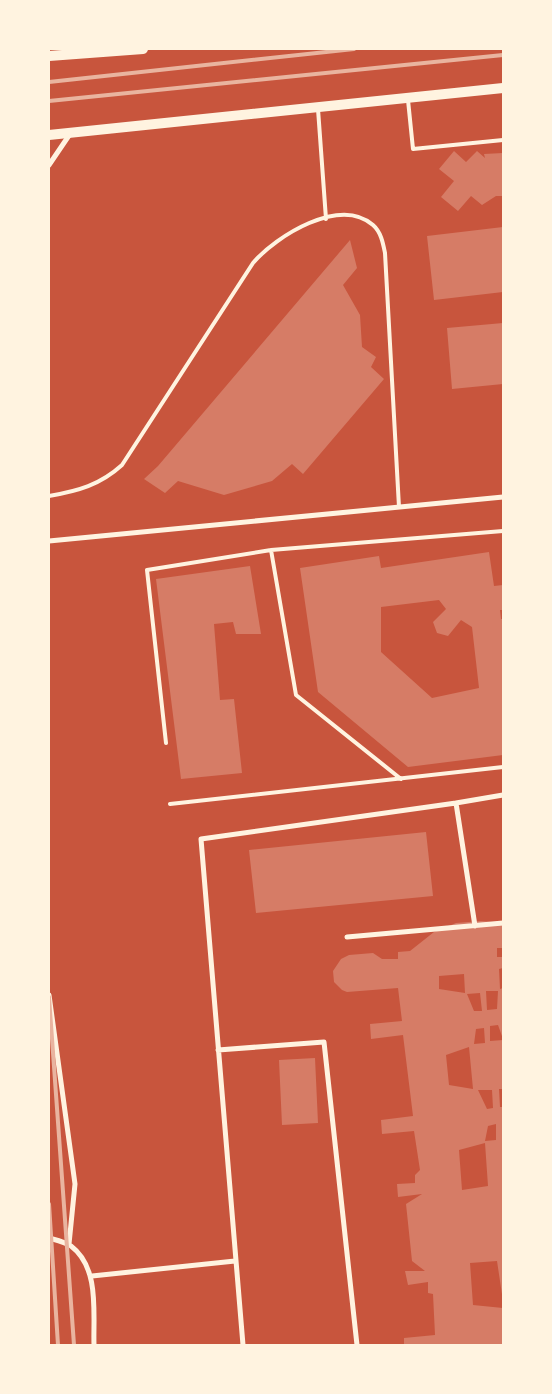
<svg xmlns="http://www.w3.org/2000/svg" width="552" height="1394" viewBox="0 0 552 1394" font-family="'DejaVu Sans',sans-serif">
<rect width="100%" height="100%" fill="#c8553d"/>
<path fill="#d67c66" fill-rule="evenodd" d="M 454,151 L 466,162 L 477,151 L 485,158 L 484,154 L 503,153 L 503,196 L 496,196 L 482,205 L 471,196 L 458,211 L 441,197 L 454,181 L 439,169 Z
M 503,227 L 503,292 L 434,300 L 427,236 Z
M 350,240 L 357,268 L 343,285 L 360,315 L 362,347 L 376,357 L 371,367 L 384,379 L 303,474 L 292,464 L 272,481 L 224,495 L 178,481 L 165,493 L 144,479 L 158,466 Z
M 503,323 L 503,384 L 452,389 L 447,328 Z
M 489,552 L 494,586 L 503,585 L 503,610 L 500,610 L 501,619 L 503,619 L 503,755 L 408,767 L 318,692 L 300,568 L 379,556 L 381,568 ZM 439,600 L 446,609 L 433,622 L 437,633 L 448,636 L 461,620 L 472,627 L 479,688 L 432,698 L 381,652 L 381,607 Z
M 250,566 L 261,634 L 236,634 L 233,622 L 214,624 L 220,700 L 234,699 L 242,773 L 181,779 L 156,579 Z
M 426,832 L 433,896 L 256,913 L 249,850 Z
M 481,921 L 503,923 L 503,948 L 497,948 L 497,957 L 503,957 L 503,968 L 499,969 L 500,989 L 503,988 L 503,1039 L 498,1025 L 490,1026 L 490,1041 L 503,1040 L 503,1089 L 499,1089 L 500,1107 L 503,1107 L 503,1301 L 497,1261 L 470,1263 L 473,1305 L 503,1308 L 503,1345 L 404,1345 L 404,1338 L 435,1335 L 433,1294 L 428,1293 L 428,1282 L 408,1285 L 405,1271 L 425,1271 L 412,1261 L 406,1204 L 422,1194 L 398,1197 L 397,1184 L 415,1183 L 415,1175 L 420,1170 L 414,1131 L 382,1134 L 381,1120 L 413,1116 L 403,1035 L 371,1039 L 370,1024 L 402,1021 L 398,988 L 347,992 L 342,990 L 334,982 L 333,971 L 341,959 L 349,955 L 373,953 L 382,959 L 398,959 L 398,952 L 410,951 L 434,932 L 456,923 ZM 464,974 L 465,993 L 439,989 L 439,976 ZM 486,991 L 498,991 L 497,1009 L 487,1010 ZM 480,993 L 482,1011 L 474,1011 L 467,994 ZM 484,1028 L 485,1043 L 474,1044 L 476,1029 ZM 469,1047 L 473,1089 L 449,1085 L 446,1055 ZM 478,1090 L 492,1090 L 493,1108 L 487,1109 ZM 496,1124 L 496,1140 L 485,1141 L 488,1126 ZM 485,1143 L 488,1186 L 462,1190 L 459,1150 Z
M 315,1058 L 318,1123 L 282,1125 L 279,1060 Z"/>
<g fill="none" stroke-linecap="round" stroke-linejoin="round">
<path stroke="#fff3e0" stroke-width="4" d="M 408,100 L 413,149 L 503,140
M 318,109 L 326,219
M 49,496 C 78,491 100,485 122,465 L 253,263 C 276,236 340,196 373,225 C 381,232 383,243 385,253 L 399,507
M 166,743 L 147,570 L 271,550
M 401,779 L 296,695 L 271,550 L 503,531
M 170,804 L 503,767"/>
<path stroke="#fff3e0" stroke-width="5" d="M 49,165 L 70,134
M 49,541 L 503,497
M 456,803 L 503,795
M 347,937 L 503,923
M 49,995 L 75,1184 L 69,1244
M 218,1050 L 324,1042 L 357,1345
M 49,1238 C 56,1240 65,1242 71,1246 C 100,1268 93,1313 94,1345
M 92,1276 L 235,1261
M 243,1345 L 201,839 L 456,803 L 475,926"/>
<path stroke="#fff3e0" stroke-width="10" d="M 49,56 L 143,49
M 49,135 L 503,88"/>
<path stroke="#e9b49f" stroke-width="4" d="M 49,82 L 354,49
M 49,101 L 503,55
M 49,997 L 74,1345
M 49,1204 L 58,1345"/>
</g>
<rect width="552" height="1394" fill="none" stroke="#fff3e0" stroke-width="100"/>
</svg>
